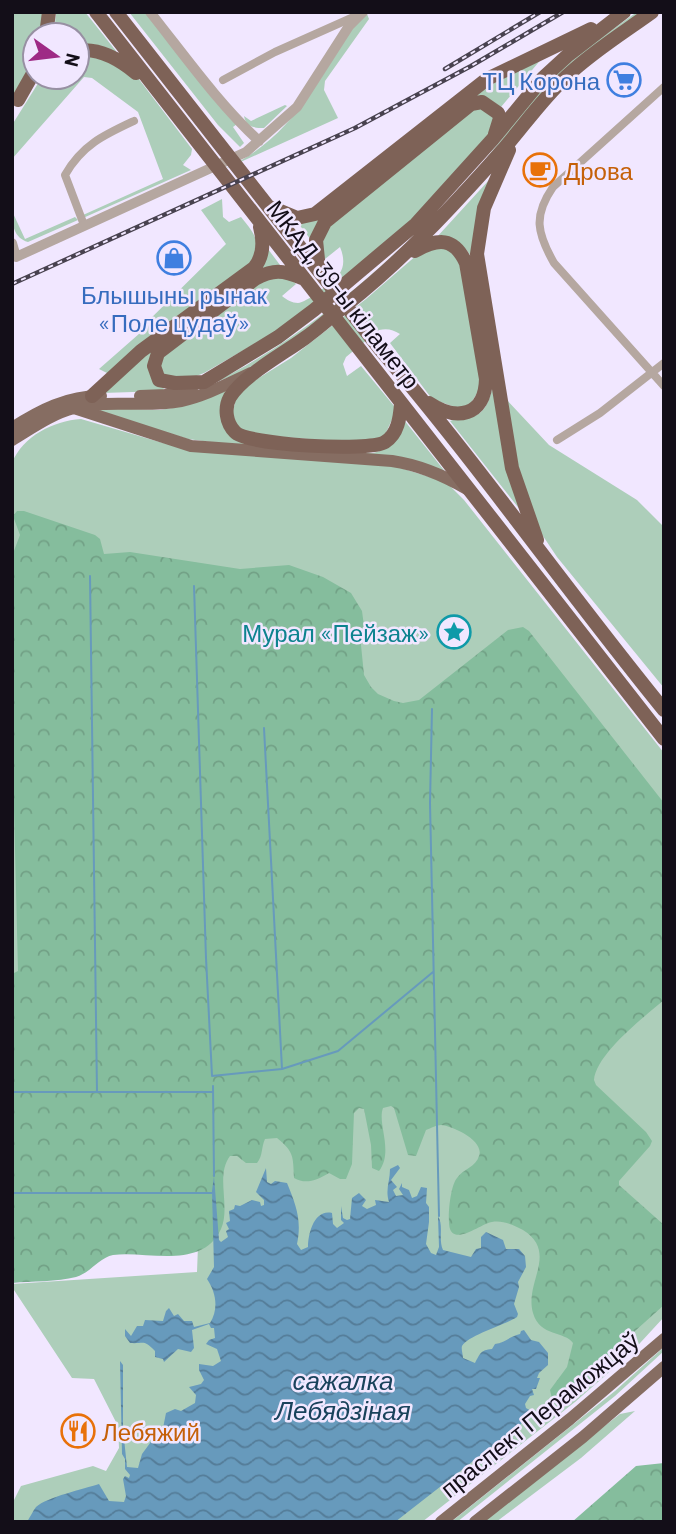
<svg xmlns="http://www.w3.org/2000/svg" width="676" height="1534" viewBox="0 0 676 1534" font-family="Barlow,sans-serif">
<defs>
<pattern id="forest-crowns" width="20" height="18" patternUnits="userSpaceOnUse" patternTransform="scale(1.75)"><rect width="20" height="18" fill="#85bd9d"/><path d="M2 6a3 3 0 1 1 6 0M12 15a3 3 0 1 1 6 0" fill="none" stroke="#72a186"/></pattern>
<pattern id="water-waves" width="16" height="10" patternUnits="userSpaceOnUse" patternTransform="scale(1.75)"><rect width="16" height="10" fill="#679abc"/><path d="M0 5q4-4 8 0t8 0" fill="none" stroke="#547c98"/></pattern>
</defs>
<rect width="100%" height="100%" fill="#f1e7ff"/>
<path fill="#adceba" d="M 12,12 L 45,12 L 43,35 L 35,35 L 35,62 L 12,103 Z
M 56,12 L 85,12 L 116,51 L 115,53 L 77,47 L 77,35 L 54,35 Z
M 129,12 L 146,12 L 237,124 L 233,127 L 244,143 L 240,147 L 218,125 Z
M 637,12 L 642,12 L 594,47 L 447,208 L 322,319 L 276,352 L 240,373 L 214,383 C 314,332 400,255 474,173 C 499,145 519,113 545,86 C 572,57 605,35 637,12 Z
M 367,14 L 369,19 L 325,81 L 324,90 L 338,118 L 205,178 C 219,171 235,165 248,156 C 297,126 325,70 355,24 Z
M 80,56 L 100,58 L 138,78 L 192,149 L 191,155 L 183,165 L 191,170 L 83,218 L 83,215 L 163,179 L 138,112 L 92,78 L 84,77 L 12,159 L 12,125 L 42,77 L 77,77 L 77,57 Z
M 543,57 L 501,107 L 489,99 L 482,97 L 311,240 L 298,223 L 474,94 Z
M 285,105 L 287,106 L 264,128 C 254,128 246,127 244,116 L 251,121 Z
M 476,106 L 492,110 L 494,128 L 403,231 L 294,321 L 204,373 L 186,380 L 167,379 L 157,362 L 258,280 L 288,276 L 296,284 L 282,296 C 287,300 292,303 298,303 C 306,303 333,282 339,274 C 345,267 344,256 340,247 L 325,259 L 321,251 L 326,227 Z
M 489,180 L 477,230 L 521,511 L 450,421 C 456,419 460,419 467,418 C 485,416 490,400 493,384 L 470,255 C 462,241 451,240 436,238 Z
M 222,199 L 223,217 L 229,222 L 241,217 C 254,233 261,240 253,261 L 109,374 L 99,369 L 140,333 L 139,330 L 226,244 L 201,210 Z
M 12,211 L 25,239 L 75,217 L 78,220 L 28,242 C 14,238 12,225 12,211 Z
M 439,245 L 458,254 L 486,379 L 466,411 L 432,399 L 390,343 L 400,334 C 393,330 388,328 379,330 L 346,357 L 343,364 L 347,376 L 361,366 L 394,406 L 395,413 L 384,437 L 360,443 L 243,434 L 231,419 L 237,394 L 241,389 L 291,358 L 366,299 L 418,254 Z
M 268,249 L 280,265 L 158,349 L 164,391 L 102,393 Z
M 230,387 C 222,420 214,430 250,444 L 373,453 C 392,448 396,438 404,420 L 447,474 L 188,439 L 99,412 L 101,408 L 160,410 L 178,407 Z
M 506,399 L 549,445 L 637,500 L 664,527 L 664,688 L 557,557 L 541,533 L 521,481 Z
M 81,419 L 163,443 L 391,465 L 446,482 L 464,500 L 664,753 L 664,1317 L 629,1355 L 575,1402 L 422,1522 L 12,1522 L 12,1504 L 21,1486 L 93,1466 L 106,1471 L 119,1448 L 118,1426 L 94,1379 L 72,1378 L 12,1287 L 12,1284 L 197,1272 L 204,1090 L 104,1087 L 12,972 L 12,463 C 23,436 53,421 81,419 Z
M 664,1347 L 664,1351 L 615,1396 L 457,1522 L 451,1522 L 615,1391 Z
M 635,1411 L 581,1458 L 496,1522 L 481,1522 L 620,1414 Z"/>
<path fill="url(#forest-crowns)" d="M 17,511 L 24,511 L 95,535 L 100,539 L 104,554 L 130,552 L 240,569 L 289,565 L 323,577 L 351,593 L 362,611 L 364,626 L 361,645 L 364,675 L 371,687 L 378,694 L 394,701 L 403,703 L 419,700 L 508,630 L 523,627 L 529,631 L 664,803 L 664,1000 C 644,1017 596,1054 594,1080 L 596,1085 L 646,1132 L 652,1141 L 650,1146 L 619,1181 L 619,1185 L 664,1225 L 664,1305 L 558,1400 L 552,1399 L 550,1390 L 567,1367 L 573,1343 C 565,1331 540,1337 533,1313 C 524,1282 559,1253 523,1230 C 514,1225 502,1220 492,1222 C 482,1223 456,1245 450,1229 C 447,1220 450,1186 457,1178 C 463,1169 476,1167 479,1156 C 485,1141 453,1126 441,1125 C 437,1125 431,1128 426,1130 L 416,1156 L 408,1155 L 394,1108 L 391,1106 L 383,1108 C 377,1124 394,1151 379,1171 L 372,1168 L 371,1145 L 364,1109 L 359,1108 L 354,1113 L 352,1164 L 346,1179 L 340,1179 L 329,1173 C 317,1180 306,1185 294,1178 C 293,1156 294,1152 277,1138 L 265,1139 C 261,1148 263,1156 257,1163 L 246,1163 L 237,1156 L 230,1156 C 215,1176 231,1206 221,1229 C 202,1271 145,1250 113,1255 C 99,1258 90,1273 76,1277 C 57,1282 32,1281 12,1283 L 12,974 L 18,971 L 12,730 L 12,556 L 20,535 L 13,516 Z
M 664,1463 L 664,1522 L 572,1522 L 636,1466 Z"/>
<path fill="url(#water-waves)" d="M 398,1165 L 400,1168 L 391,1180 L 397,1187 L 393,1190 L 396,1196 L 403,1195 L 399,1189 L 402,1183 L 402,1187 L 409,1190 L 412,1198 L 417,1196 L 421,1187 L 427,1188 L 426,1203 L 429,1207 L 429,1222 L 426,1244 L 431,1253 L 436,1255 L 439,1247 L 438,1216 C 444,1226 438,1239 443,1250 L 471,1257 L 476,1249 L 481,1248 L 481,1237 L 486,1232 L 503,1240 L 506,1249 L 519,1249 L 525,1256 L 526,1267 L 518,1282 L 519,1287 L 514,1304 L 518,1314 L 517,1317 C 505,1325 469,1335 462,1346 C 461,1349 463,1355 463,1358 L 475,1363 C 480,1354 480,1350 492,1349 L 495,1344 C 505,1343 510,1336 520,1334 L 521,1331 L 524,1330 L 531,1340 L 539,1342 L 548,1353 L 548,1365 L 539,1373 L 537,1378 L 540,1378 L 536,1389 L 532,1389 L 534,1395 L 530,1396 L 525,1404 L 526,1408 L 533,1412 L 531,1416 L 395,1522 L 27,1522 C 30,1517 33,1511 36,1507 C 47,1497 84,1489 99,1484 L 109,1501 L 124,1502 L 126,1496 L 123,1479 L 125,1476 L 129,1478 L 130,1475 L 125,1469 L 125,1459 L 122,1454 L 120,1361 L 123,1365 L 123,1429 L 127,1467 L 138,1468 L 142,1454 L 153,1439 L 158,1439 L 162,1433 L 166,1413 L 175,1409 L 181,1411 L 195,1403 L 196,1395 L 189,1387 L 201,1384 L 204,1380 L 199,1370 L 199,1364 L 213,1366 L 221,1361 L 217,1349 L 206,1344 L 209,1340 L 215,1338 L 214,1328 L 211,1328 L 209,1324 L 192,1330 L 194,1348 L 191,1352 L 178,1349 L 164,1362 L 163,1359 L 155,1357 L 155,1351 C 143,1339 145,1344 130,1343 L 125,1336 L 125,1329 L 131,1336 L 137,1326 L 143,1326 L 145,1320 L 163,1321 L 166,1311 L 169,1308 L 174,1316 L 178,1314 L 184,1321 L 192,1321 L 194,1327 L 210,1323 C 219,1309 216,1292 207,1279 L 214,1267 L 212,1191 L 214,1176 L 219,1240 L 221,1242 L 228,1237 L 226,1231 L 229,1229 L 226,1223 L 230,1221 L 229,1211 L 234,1209 L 235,1205 L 240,1206 L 252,1200 L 260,1202 L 261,1206 L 264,1205 L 264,1200 L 256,1192 L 266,1168 L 267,1182 L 271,1184 L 275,1181 L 287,1183 C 296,1205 302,1220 297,1244 L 301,1250 L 308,1247 C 308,1234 314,1209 332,1213 L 333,1224 L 337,1228 L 344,1223 L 341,1220 L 341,1206 L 343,1218 L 347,1220 L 350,1219 L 352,1198 L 359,1193 L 366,1200 L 362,1206 L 367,1209 L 376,1205 L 375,1200 L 389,1202 C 385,1190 390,1181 390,1169 Z"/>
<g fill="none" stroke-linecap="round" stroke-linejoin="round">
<path stroke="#679abc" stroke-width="2" d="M 90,576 L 97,1092
M 194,586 L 206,958 L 212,1076 L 282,1069 L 338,1051 L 433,972
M 432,709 L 430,803 L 439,1216
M 264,728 L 282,1069
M 213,1086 L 214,1176
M 12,1092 L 213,1092
M 12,1193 L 212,1193"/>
<path stroke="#b5a7a0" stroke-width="8" d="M 223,80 L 275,52 L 358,15
M 664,87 L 553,187 C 533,216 537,233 554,263 L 664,386
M 84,225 L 65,175 C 82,145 104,135 134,121
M 557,440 L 600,413 L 664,363"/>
<path stroke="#b5a7a0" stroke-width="10" d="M 150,12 C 185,56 218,103 259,141
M 12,243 L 16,257 L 246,152 L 297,107 L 349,26 L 363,12"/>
<path stroke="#866d62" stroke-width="12" d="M 140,396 L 166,395 L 194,385
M 74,408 L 191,446 L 392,461 C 419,465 443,475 467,489
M 12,428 C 40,410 67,396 101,396
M 12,440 C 32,428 51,414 74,408 C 109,399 146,408 181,401 C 205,396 229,383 251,373
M 441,1522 L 570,1419 L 664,1339
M 475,1522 L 583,1437 L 664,1367"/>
<path stroke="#7e6257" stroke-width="14" d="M 96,12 L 664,739
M 116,12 L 379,348 C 479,465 567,591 664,710
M 46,35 L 49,12
M 77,51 C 99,47 119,59 136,73
M 18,100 L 35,70
M 509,150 L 484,208 L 477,254 L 512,468 L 537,540
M 273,208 L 297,218 L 315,214 L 487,79 L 591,29
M 415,251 C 438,238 454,237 466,263 L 486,379 C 485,417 456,421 429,403
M 319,269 L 316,240 L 325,222 L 471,104 L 482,102 L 498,113 L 500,118 L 495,134
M 302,278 C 283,270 273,269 255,279 L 158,353 L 154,366 L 159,380 L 175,383 L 204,382 L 278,337 L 314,310 L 416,224 L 492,140 L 543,78 L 567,56 L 624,12
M 92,396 L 141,351 L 254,268 C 264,256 264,242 260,227
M 401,404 C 400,417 398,434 385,442 C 369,452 247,445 235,432 C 226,423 224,408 230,397 C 244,375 283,354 305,338 C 319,328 332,316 346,305 C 404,259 452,207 501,152 C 523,127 542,99 567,76 C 592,52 623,33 652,12"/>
<defs>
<path id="rail" d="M 445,69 L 540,12
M 12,284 L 355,128 L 471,66 L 563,12"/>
</defs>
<use href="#rail" stroke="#48424f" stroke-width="4.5"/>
<use href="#rail" stroke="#f1e7ff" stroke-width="2" stroke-dasharray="5" stroke-linecap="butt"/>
</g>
<defs>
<symbol id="supermarket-ring" viewBox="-11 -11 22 22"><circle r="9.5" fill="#f1e7ff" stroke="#3f7fe0" stroke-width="1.5"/><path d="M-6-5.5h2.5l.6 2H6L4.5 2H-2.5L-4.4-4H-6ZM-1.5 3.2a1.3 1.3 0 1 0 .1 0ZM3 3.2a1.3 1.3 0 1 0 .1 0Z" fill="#3f7fe0"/></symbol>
<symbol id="cafe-ring" viewBox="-11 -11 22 22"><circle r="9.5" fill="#f1e7ff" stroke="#e8710a" stroke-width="1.5"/><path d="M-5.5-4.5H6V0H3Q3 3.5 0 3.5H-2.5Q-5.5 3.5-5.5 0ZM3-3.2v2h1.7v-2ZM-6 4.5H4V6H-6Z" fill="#e8710a"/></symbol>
<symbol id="shop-ring" viewBox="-11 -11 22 22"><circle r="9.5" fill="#f1e7ff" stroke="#3f7fe0" stroke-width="1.5"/><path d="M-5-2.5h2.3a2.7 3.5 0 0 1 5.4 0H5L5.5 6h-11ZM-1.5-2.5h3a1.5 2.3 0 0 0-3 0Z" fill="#3f7fe0"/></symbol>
<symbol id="sight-ring" viewBox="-11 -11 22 22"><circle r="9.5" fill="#f1e7ff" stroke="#0f9aa8" stroke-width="1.5"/><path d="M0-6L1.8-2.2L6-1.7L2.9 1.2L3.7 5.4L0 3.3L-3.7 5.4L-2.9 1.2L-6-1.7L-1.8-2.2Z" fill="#0f9aa8"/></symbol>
<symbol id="restaurant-ring" viewBox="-11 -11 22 22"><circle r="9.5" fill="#f1e7ff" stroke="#e8710a" stroke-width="1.5"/><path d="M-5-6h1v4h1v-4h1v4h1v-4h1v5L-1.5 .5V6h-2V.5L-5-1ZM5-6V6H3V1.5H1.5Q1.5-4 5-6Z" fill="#e8710a"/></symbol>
</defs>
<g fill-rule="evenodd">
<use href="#supermarket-ring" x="605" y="61" width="38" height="38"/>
<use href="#cafe-ring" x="521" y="151" width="38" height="38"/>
<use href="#shop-ring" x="155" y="239" width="38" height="38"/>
<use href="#sight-ring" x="435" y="613" width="38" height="38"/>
<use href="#restaurant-ring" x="59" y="1412" width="38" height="38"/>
</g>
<g text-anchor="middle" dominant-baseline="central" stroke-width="5" stroke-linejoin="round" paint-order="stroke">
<g font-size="24" fill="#366cbe" stroke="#f1e7ff" text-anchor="end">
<text x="600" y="80">ТЦ Корона</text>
<text x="174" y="294" text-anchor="middle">Блышыны рынак<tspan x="174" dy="28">«Поле цудаў»</tspan></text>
</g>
<g font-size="24" fill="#c56008" stroke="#f1e7ff" text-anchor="start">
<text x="564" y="170">Дрова</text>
<text x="102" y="1431">Лебяжий</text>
</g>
<g font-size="24" fill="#130e18" stroke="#f1e7ff">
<text transform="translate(344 294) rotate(52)">МКАД, 39-ы кіламетр</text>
<text transform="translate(539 1414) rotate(-39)">праспект Пераможцаў</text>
</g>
<g font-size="24" fill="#0d838f" stroke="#f1e7ff" text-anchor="end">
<text x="430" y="632">Мурал «Пейзаж»</text>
</g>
<g font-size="26" font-style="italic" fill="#19425b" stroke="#f1e7ff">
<text x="343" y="1379">сажалка<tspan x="343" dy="30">Лебядзіная</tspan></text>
</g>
</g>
<rect width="676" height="1534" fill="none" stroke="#130e18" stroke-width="28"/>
<g transform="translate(56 56) rotate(104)"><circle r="33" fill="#f1e7ff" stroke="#9890a3" stroke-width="2"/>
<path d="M0-5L12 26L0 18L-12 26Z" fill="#9e2a85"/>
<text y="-10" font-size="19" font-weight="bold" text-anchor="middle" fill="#130e18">N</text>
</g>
</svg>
